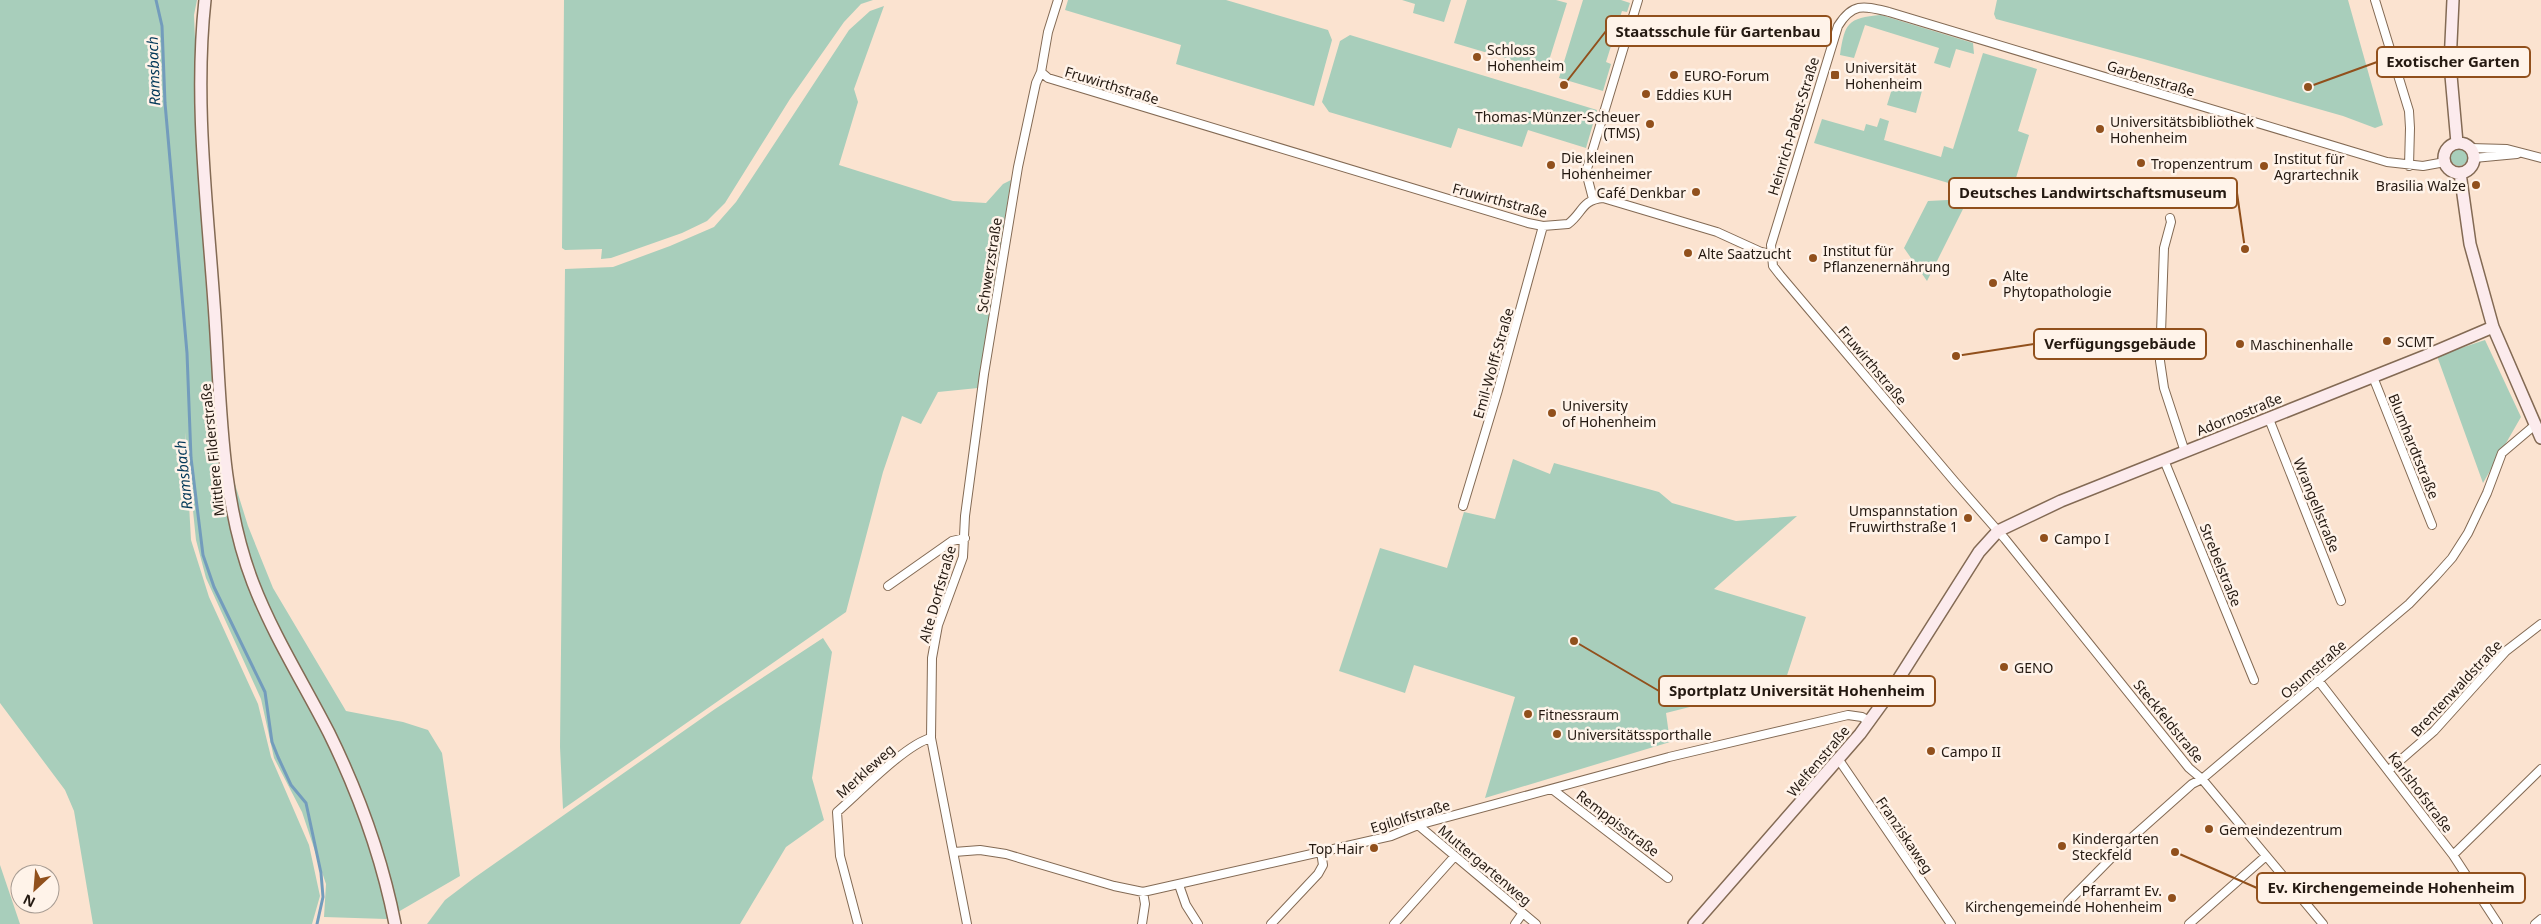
<svg xmlns="http://www.w3.org/2000/svg" width="2541" height="924" viewBox="0 0 2541 924" font-family="'Noto Sans',sans-serif">
<rect width="100%" height="100%" fill="#fbe3d0"/>
<path fill="#a8cebb" d="M 0,0 L 197,0 L 194,15 L 205,271 L 216,423 L 248,526 L 273,588 L 346,711 L 403,722 L 428,730 L 442,753 L 460,876 L 386,919 L 324,917 L 326,884 L 302,812 L 274,758 L 261,699 L 206,578 L 196,540 L 185,432 L 191,540 L 209,597 L 258,704 L 271,757 L 309,845 L 320,896 L 312,924 L 93,924 L 74,811 L 65,790 L 0,703 Z
M 564,0 L 873,0 L 861,4 L 844,22 L 790,99 L 725,203 L 707,221 L 682,233 L 611,258 L 601,259 L 602,249 L 565,250 L 562,248 Z
M 1068,0 L 1226,0 L 1328,30 L 1332,40 L 1314,106 L 1176,64 L 1181,45 L 1065,10 Z
M 1402,0 L 1451,0 L 1444,22 L 1413,13 L 1415,4 Z
M 1467,0 L 1556,0 L 1567,3 L 1546,70 L 1454,43 Z
M 1583,0 L 1621,0 L 1630,3 L 1627,12 L 1622,11 L 1606,62 L 1611,64 L 1603,91 L 1559,78 Z
M 1997,0 L 2348,0 L 2383,125 L 2375,128 L 2343,116 L 2144,59 L 1996,19 L 1994,14 Z
M 884,6 L 854,89 L 858,102 L 839,165 L 953,201 L 986,203 L 1003,184 L 1011,180 L 978,388 L 938,392 L 921,424 L 902,416 L 883,472 L 846,612 L 563,809 L 560,747 L 565,269 L 613,267 L 670,246 L 714,227 L 736,202 L 849,30 L 870,11 Z
M 1881,15 L 1973,43 L 1974,54 L 1956,49 L 1950,68 L 1934,63 L 1939,48 L 1865,25 L 1854,58 L 1840,55 C 1845,23 1847,18 1881,15 Z
M 1350,35 L 1597,110 L 1586,148 L 1528,130 L 1522,147 L 1458,128 L 1451,148 L 1329,112 L 1322,102 L 1340,41 Z
M 1983,53 L 2037,69 L 2018,131 L 2029,135 L 2009,201 L 1814,143 L 1822,119 L 1864,131 L 1866,124 L 1877,127 L 1880,118 L 1889,121 L 1884,140 L 1941,157 L 1944,146 L 1953,149 Z
M 1895,79 L 1923,87 L 1916,113 L 1887,105 Z
M2450 157a9 9 0 1 1 18 0a9 9 0 1 1-18 0Z
M 1968,199 L 1927,281 L 1904,248 L 1928,201 Z
M 2485,340 L 2521,417 L 2483,483 L 2437,356 Z
M 1513,459 L 1550,474 L 1554,463 L 1659,492 L 1672,503 L 1736,521 L 1797,516 L 1714,589 L 1806,617 L 1778,703 L 1745,693 L 1666,713 L 1670,742 L 1485,798 L 1515,697 L 1414,665 L 1405,693 L 1339,671 L 1380,548 L 1447,568 L 1464,512 L 1495,519 Z
M 823,638 L 832,652 L 812,778 L 824,820 L 786,847 L 740,924 L 427,924 L 445,900 L 474,878 L 715,709 Z
M 0,865 L 20,924 L 0,924 Z"/>
<g fill="none" stroke-linecap="round" stroke-linejoin="round">
<path stroke="#739cbc" stroke-width="3" d="M 156,0 L 162,26 L 165,103 L 187,353 L 191,458 L 203,555 L 214,587 L 265,692 L 272,742 L 278,757 L 291,785 L 306,803 L 321,873 L 323,897 L 317,924"/>
<defs>
<path id="street" d="M 2375,0 L 2409,111 L 2410,128 L 2409,166
M 1041,72 L 1048,78 L 1528,223 L 1543,226 L 1568,224 C 1583,213 1581,200 1603,198 L 1717,232 L 1761,252 L 1770,254
M 2470,148 L 2507,149 L 2541,158
M 2474,158 L 2517,154
M 1593,199 L 1586,172 L 1638,0
M 2170,218 L 2171,222 L 2164,248 L 2160,361 L 2164,388 L 2185,452
M 2373,377 L 2432,525
M 2269,419 L 2341,601
M 2164,460 L 2254,680
M 1463,506 L 1498,390 L 1543,226
M 888,586 L 952,541 L 965,538
M 2318,680 L 2453,855 L 2498,924
M 1839,760 L 1951,924
M 2389,770 L 2434,731 L 2506,651 L 2541,624
M 1552,789 L 1668,878
M 1418,825 L 1536,924
M 954,852 L 980,850 L 1006,854 L 1114,886 L 1143,892 L 1391,836 L 1418,825 L 1669,757 L 1848,715 L 1862,717 L 1870,722
M 2453,855 L 2541,769
M 1179,885 L 1186,905 L 1198,924
M 2068,902 L 2128,841 L 2192,784 L 2202,779 L 2409,604 L 2435,577 L 2452,558 L 2468,533 L 2487,493 L 2502,453 L 2535,425
M 858,924 L 840,856 L 837,812 C 859,793 906,744 931,738
M 967,924 L 931,738 L 932,658 L 938,625 L 963,557 L 965,516 L 984,374 L 1018,167 L 1036,83 L 1041,72 L 1048,32 L 1058,0
M 1142,924 L 1145,904 L 1143,892
M 1271,924 L 1318,874 L 1323,865 L 1321,852
M 1394,924 L 1454,857
M 1515,924 L 1522,914
M 2189,924 L 2266,856
M 2323,924 L 2202,779 L 2189,768 L 2005,539 L 1955,482 L 1780,275 L 1773,266 L 1771,245 L 1838,26 C 1853,2 1864,6 1889,12 L 2387,162 L 2423,166 L 2445,162
M 2535,924 L 2541,919"/>
<path id="secondary" d="M 205,0 C 194,100 207,203 214,303 C 221,396 219,495 253,583 C 273,635 304,684 329,733 C 359,794 382,858 395,924
M 2453,0 L 2450,64 L 2457,143
M2444 158a15 15 0 1 1 30 0a15 15 0 1 1-30 0Z
M 2460,173 L 2470,244 L 2493,327 L 2541,438
M 1694,924 L 1860,734 L 1889,694 L 1979,552 L 1998,531 L 2061,501 L 2425,356 L 2493,327"/>
</defs>
<use href="#street" stroke="#836a54" stroke-width="10"/>
<use href="#secondary" stroke="#836a54" stroke-width="14"/>
<use href="#street" stroke="#fff" stroke-width="8"/>
<use href="#secondary" stroke="#fcebed" stroke-width="11"/>
</g>
<g fill="#91501c" stroke="#fff3e9" stroke-width="2">
<circle cx="1477" cy="57" r="5"/>
<circle cx="1674" cy="75" r="5"/>
<rect x="1830" y="70" width="10" height="10" rx="2.5"/>
<circle cx="1646" cy="94" r="5"/>
<circle cx="1650" cy="124" r="5"/>
<circle cx="2100" cy="129" r="5"/>
<circle cx="2141" cy="163" r="5"/>
<circle cx="1551" cy="165" r="5"/>
<circle cx="2264" cy="166" r="5"/>
<circle cx="2476" cy="185" r="5"/>
<circle cx="1696" cy="192" r="5"/>
<circle cx="1688" cy="253" r="5"/>
<circle cx="1813" cy="258" r="5"/>
<circle cx="1993" cy="283" r="5"/>
<circle cx="2387" cy="341" r="5"/>
<circle cx="2240" cy="344" r="5"/>
<circle cx="1552" cy="413" r="5"/>
<circle cx="1968" cy="518" r="5"/>
<circle cx="2044" cy="538" r="5"/>
<circle cx="2004" cy="667" r="5"/>
<circle cx="1528" cy="714" r="5"/>
<circle cx="1557" cy="734" r="5"/>
<circle cx="1931" cy="751" r="5"/>
<circle cx="2209" cy="829" r="5"/>
<circle cx="2062" cy="846" r="5"/>
<circle cx="1374" cy="848" r="5"/>
<circle cx="2172" cy="898" r="5"/>
</g>
<g text-anchor="middle" dominant-baseline="central" stroke-width="5" stroke-linejoin="round" paint-order="stroke">
<g font-size="14" fill="#241911" stroke="#fff3e9" text-anchor="start">
<text x="1487" y="49">Schloss<tspan x="1487" dy="16">Hohenheim</tspan></text>
<text x="1845" y="67">Universität<tspan x="1845" dy="16">Hohenheim</tspan></text>
<text x="1684" y="75">EURO-Forum</text>
<text x="1656" y="94">Eddies KUH</text>
<text x="1640" y="116" text-anchor="end">Thomas-Münzer-Scheuer<tspan x="1640" dy="16">(TMS)</tspan></text>
<text x="2110" y="121">Universitätsbibliothek<tspan x="2110" dy="16">Hohenheim</tspan></text>
<text x="1561" y="157">Die kleinen<tspan x="1561" dy="16">Hohenheimer</tspan></text>
<text x="2274" y="158">Institut für<tspan x="2274" dy="16">Agrartechnik</tspan></text>
<text x="2151" y="163">Tropenzentrum</text>
<text x="2466" y="185" text-anchor="end">Brasilia Walze</text>
<text x="1686" y="192" text-anchor="end">Café Denkbar</text>
<text x="1823" y="250">Institut für<tspan x="1823" dy="16">Pflanzenernährung</tspan></text>
<text x="1698" y="253">Alte Saatzucht</text>
<text x="2003" y="275">Alte<tspan x="2003" dy="16">Phytopathologie</tspan></text>
<text x="2397" y="341">SCMT</text>
<text x="2250" y="344">Maschinenhalle</text>
<text x="1562" y="405">University<tspan x="1562" dy="16">of Hohenheim</tspan></text>
<text x="1958" y="510" text-anchor="end">Umspannstation<tspan x="1958" dy="16">Fruwirthstraße 1</tspan></text>
<text x="2054" y="538">Campo I</text>
<text x="2014" y="667">GENO</text>
<text x="1538" y="714">Fitnessraum</text>
<text x="1567" y="734">Universitätssporthalle</text>
<text x="1941" y="751">Campo II</text>
<text x="2219" y="829">Gemeindezentrum</text>
<text x="2072" y="838">Kindergarten<tspan x="2072" dy="16">Steckfeld</tspan></text>
<text x="1364" y="848" text-anchor="end">Top Hair</text>
<text x="2162" y="890" text-anchor="end">Pfarramt Ev.<tspan x="2162" dy="16">Kirchengemeinde Hohenheim</tspan></text>
</g>
<g font-size="14" fill="#241911" stroke="#fff3e9">
<text transform="translate(2151 78) rotate(17)">Garbenstraße</text>
<text transform="translate(1112 85) rotate(17)">Fruwirthstraße</text>
<text transform="translate(1793 126) rotate(-73)">Heinrich-Pabst-Straße</text>
<text transform="translate(1500 200) rotate(15)">Fruwirthstraße</text>
<text transform="translate(989 265) rotate(-81)">Schwerzstraße</text>
<text transform="translate(1493 363) rotate(-74)">Emil-Wolff-Straße</text>
<text transform="translate(1873 365) rotate(50)">Fruwirthstraße</text>
<text transform="translate(2239 414) rotate(-22)">Adornostraße</text>
<text transform="translate(2414 446) rotate(68)">Blumhardtstraße</text>
<text transform="translate(212 450) rotate(-96)">Mittlere Filderstraße</text>
<text transform="translate(2317 505) rotate(68)">Wrangellstraße</text>
<text transform="translate(2221 565) rotate(68)">Strebelstraße</text>
<text transform="translate(937 594) rotate(-74)">Alte Dorfstraße</text>
<text transform="translate(2313 669) rotate(-41)">Osumstraße</text>
<text transform="translate(2456 688) rotate(-47)">Brentenwaldstraße</text>
<text transform="translate(2169 721) rotate(51)">Steckfeldstraße</text>
<text transform="translate(1818 761) rotate(-50)">Welfenstraße</text>
<text transform="translate(865 771) rotate(-42)">Merkleweg</text>
<text transform="translate(2421 792) rotate(53)">Karlshofstraße</text>
<text transform="translate(1410 816) rotate(-17)">Egilolfstraße</text>
<text transform="translate(1618 823) rotate(37)">Remppisstraße</text>
<text transform="translate(1905 835) rotate(56)">Franziskaweg</text>
<text transform="translate(1485 865) rotate(40)">Muttergartenweg</text>
</g>
<g font-size="15" font-style="italic" fill="#043959" stroke="#fff3e9">
<text transform="translate(153 71) rotate(-92)">Ramsbach</text>
<text transform="translate(183 475) rotate(-96)">Ramsbach</text>
</g>
</g>
<path fill="none" stroke="#91501c" stroke-width="2" d="M1564 85L1606 31M2308 87L2377 62M2245 249L2237 193M1956 356L2034 344M1574 641L1659 691M2175 852L2257 888"/>
<g fill="#91501c" stroke="#fff3e9" stroke-width="2">
<circle cx="1564" cy="85" r="5"/>
<circle cx="2308" cy="87" r="5"/>
<circle cx="2245" cy="249" r="5"/>
<circle cx="1956" cy="356" r="5"/>
<circle cx="1574" cy="641" r="5"/>
<circle cx="2175" cy="852" r="5"/>
</g>
<g fill="#fff3e9" stroke="#91501c" stroke-width="2">
<rect x="1606" y="16" width="225" height="30" rx="5"/>
<rect x="2377" y="47" width="153" height="30" rx="5"/>
<rect x="1949" y="178" width="288" height="30" rx="5"/>
<rect x="2034" y="329" width="172" height="30" rx="5"/>
<rect x="1659" y="676" width="276" height="30" rx="5"/>
<rect x="2257" y="873" width="268" height="30" rx="5"/>
</g>
<g font-size="15" text-anchor="middle" font-weight="bold" fill="#241911">
<text x="1718" y="37">Staatsschule für Gartenbau</text>
<text x="2453" y="67">Exotischer Garten</text>
<text x="2093" y="198">Deutsches Landwirtschaftsmuseum</text>
<text x="2120" y="349">Verfügungsgebäude</text>
<text x="1797" y="696">Sportplatz Universität Hohenheim</text>
<text x="2391" y="893">Ev. Kirchengemeinde Hohenheim</text>
</g>
<g transform="translate(35 889) rotate(206)"><circle r="24" fill="#fff3e9" stroke="#a79c93"/>
<path d="M0-4L9 19L0 12L-9 19Z" fill="#91501c"/>
<text y="-8" font-size="14" font-weight="bold" text-anchor="middle" fill="#241911">N</text>
</g>
</svg>
